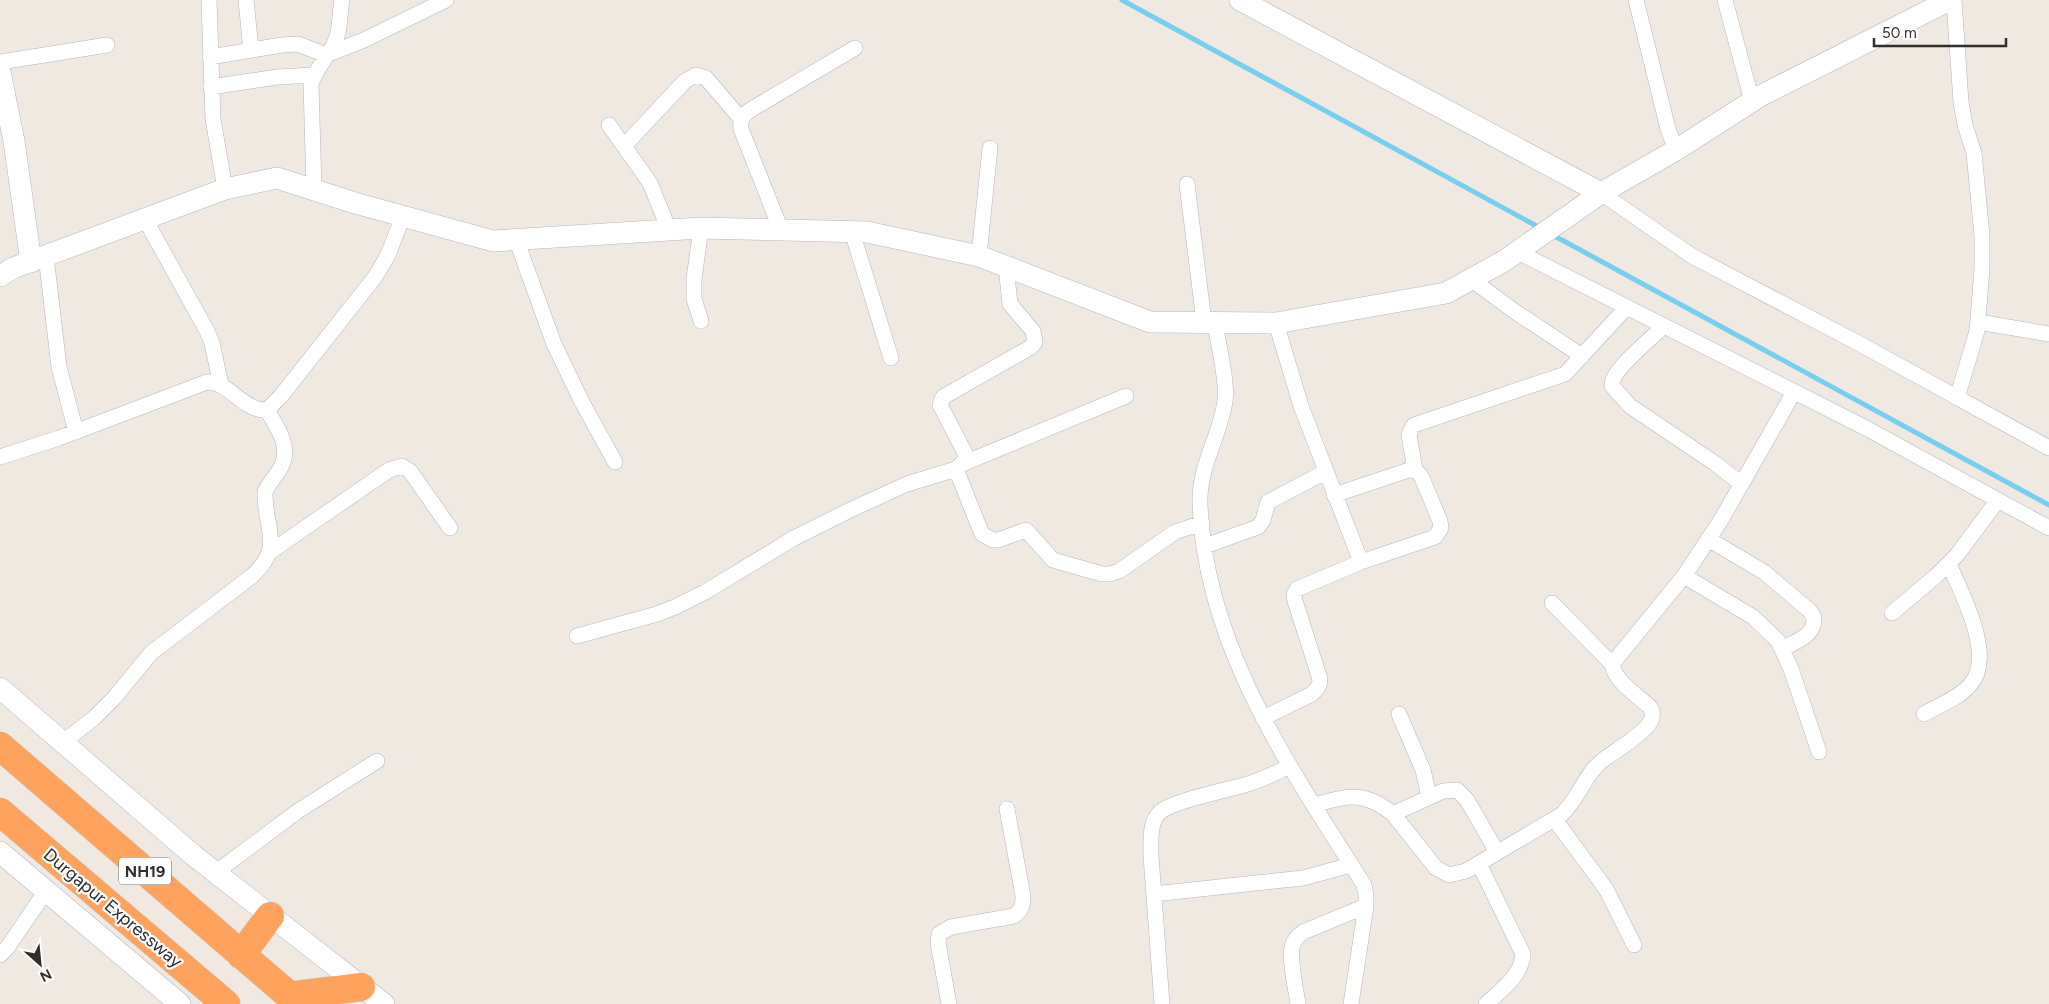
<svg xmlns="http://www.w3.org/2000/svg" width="2049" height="1004" viewBox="0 0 2049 1004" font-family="Figtree,sans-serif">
<rect width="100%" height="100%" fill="#efe9e1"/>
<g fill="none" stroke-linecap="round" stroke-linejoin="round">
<path stroke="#75cff0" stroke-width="5" d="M 1122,0 L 1542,229
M 1551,234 L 2049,505"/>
<defs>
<path id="street" d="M 209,0 L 213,119 L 225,189
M 246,0 L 251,50
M 1636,0 L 1668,129 L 1676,150
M 1725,0 L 1752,101
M 1954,0 L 1961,102 L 1965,125 L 1974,153 L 1982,236 L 1982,269 L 1977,331 L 1957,398
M 210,57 L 282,45 L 298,44 L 326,55 L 364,40 L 446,0
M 0,62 L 107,45
M 211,87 L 277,77 L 314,75
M 609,125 L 650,183 L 669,230
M 624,146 L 685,81 L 696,75 L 706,78 L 741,119
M 1187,184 L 1204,322
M 314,190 L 311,84 C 316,69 325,60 333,46 C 341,32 339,16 342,0
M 1601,193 L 1692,256 L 1860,344 L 2049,448
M 145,219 L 207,331 L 212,343 L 221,385
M 781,230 L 741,129 C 740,119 743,114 752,109 L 855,48
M 852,232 L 891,358
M 516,239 L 554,344 L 582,402 L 615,462
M 1518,252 L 1864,427 L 2049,528
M 46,256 L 59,367 L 76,432
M 979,256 L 990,148
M 1471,279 L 1514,311 L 1582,356
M 701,321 L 694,299 L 694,279 L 701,228
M 1978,322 L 2049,334
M 1215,323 C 1218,342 1228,384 1225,401 C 1220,437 1199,465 1200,503 C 1204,645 1291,769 1364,885 L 1366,895 L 1366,906 L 1351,1004
M 1276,323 L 1301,406 L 1361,562
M 1664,326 C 1652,338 1610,371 1612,386 L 1630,406 L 1713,462 L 1742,484
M 0,457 L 59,438 L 207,382 C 229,381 242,411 267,410 L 281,396 L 375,277 L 388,255 L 403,216
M 962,464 L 1126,396
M 956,469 L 982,534 L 993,540 L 998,540 L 1026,530 L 1053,560 L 1102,574 L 1110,574 L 1119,571 L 1175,532 L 1202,523
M 1415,470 L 1409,435 L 1411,430 L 1414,425 L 1565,374 L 1627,307
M 1708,539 L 1764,572 L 1810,611 L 1814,618 C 1815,636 1796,641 1782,649
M 1205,546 L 1258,527 L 1263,520 L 1268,502 L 1325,472
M 270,552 L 389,470 L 402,466 L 410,471 L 450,528
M 1684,576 L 1753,617 L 1778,641 L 1791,669 L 1819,752
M 1552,603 L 1612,664
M 1892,613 L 1936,576 L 1957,555 L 1998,500
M 577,636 L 657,614 L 675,607 L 705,592 L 794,538 L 850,510 L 907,484 L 956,469 L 965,460 L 965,453 L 940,405 L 943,397 L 1031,347 L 1035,342 L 1033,331 L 1010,304 L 1006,266
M 1399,714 L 1423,770 L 1429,797
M 1924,714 C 1939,705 1959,698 1970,685 C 1996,657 1961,592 1949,564
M 1263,718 L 1312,694 C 1317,689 1320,686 1320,679 L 1295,601 L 1294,594 L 1297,589 L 1361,562 L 1435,537 L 1441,528 L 1440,521 L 1422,478 C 1419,472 1416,470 1409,470 L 1334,495
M 63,742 L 94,718 L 114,698 L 151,653 L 252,576 C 285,546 264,528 265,492 C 269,481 278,475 282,465 C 291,445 276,426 267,410
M 1314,805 C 1347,796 1364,790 1393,814 L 1436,868 L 1449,875 L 1466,871 L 1561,815 C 1579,799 1583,776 1603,760 C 1615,751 1649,731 1652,718 C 1653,714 1652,710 1650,707 C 1637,695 1615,682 1612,664 L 1684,576 L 1721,520 L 1794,392
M 1393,814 L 1443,791 L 1457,790 L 1467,800 L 1497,852
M 1555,820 L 1606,889 L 1634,945
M 1479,864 L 1523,954 C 1521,977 1501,990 1486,1004
M 215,873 L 298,811 L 377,761
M 1154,894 L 1303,878 L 1351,865
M 0,955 L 7,948 L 46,891
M 949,1004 L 938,943 L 939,934 L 951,927 L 1014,916 C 1022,910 1023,905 1023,896 L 1007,809
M 1162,1004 L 1151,856 C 1151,843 1149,822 1160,812 C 1174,800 1225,791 1244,785 C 1260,781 1275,773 1290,766
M 1298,1004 C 1296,989 1288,957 1293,944 C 1295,938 1299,935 1303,932 L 1366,906"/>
<path id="secondary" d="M 1240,0 L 1601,193
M 0,72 L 14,141 L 31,262
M 0,276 L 13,268 L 225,189 L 277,178 L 355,203 L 493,241 L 701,228 L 867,232 L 979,256 L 1150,322 L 1276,323 L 1446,293 L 1504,261 L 1601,193 L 1676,150 L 1762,95 L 1950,0
M 0,688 L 193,855 L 384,1004
M 0,852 L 180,1004"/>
<path id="highway" d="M 0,746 L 299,1004
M 0,812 L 226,1004
M 241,955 L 270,916
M 289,996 L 361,987"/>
</defs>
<use href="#street" stroke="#b4b7c1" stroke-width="16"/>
<use href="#secondary" stroke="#b4b7c1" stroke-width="22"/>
<use href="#highway" stroke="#c9c9c9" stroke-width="29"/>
<use href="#street" stroke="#fff" stroke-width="15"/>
<use href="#secondary" stroke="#fff" stroke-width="21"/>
<use href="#highway" stroke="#ffa35c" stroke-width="28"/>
</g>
<g text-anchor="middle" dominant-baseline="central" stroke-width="4.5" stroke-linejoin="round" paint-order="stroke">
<rect fill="#fff" stroke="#6d6d6d" stroke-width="1" x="119" y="857.5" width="52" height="27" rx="4"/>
<g font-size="16" font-weight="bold" fill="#2e2e2e">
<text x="145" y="871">NH19</text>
</g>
<g font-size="18" fill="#2e2e2e" stroke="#fff">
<text transform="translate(113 908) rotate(40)">Durgapur Expressway</text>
</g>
</g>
<g transform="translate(40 964) rotate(153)" stroke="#ffffff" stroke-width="4" paint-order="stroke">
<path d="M0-4L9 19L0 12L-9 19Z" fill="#2e2e2e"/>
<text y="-8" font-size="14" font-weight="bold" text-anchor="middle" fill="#2e2e2e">N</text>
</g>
<path d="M1874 38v8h132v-8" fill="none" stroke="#2e2e2e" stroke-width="2.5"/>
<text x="1882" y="38" font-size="15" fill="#2e2e2e" stroke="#ffffff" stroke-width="4" paint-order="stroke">50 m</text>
</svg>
